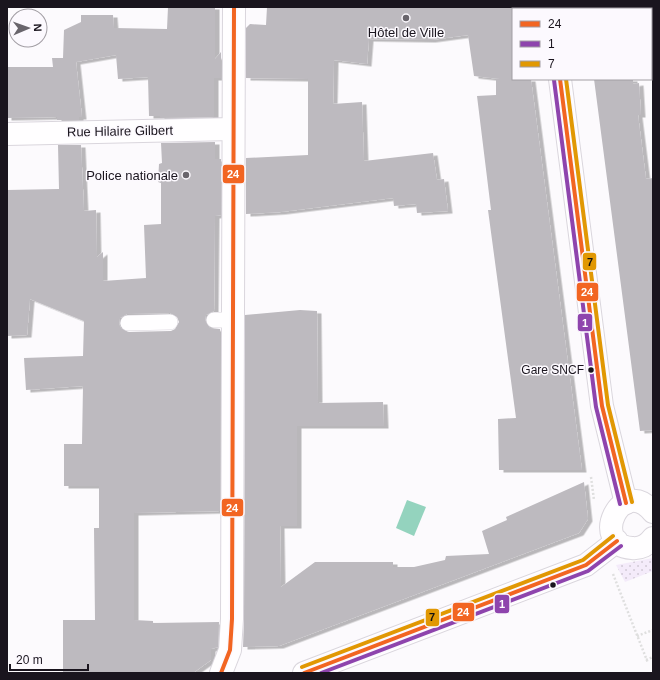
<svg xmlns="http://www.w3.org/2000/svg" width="660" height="680" viewBox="0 0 660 680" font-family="Helvetica,sans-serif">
<defs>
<pattern id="grass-dots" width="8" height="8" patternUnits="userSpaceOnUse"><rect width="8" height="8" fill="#f4ebfa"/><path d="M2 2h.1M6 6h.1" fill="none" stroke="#d1c9d6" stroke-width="1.8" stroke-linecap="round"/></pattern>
<filter id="shadow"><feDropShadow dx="4.5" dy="2.5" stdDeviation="0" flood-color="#0004"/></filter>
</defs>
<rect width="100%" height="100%" fill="#fcfafd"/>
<path fill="url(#grass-dots)" d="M 653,558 L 653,571 L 625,582 L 616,565 Z"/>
<path fill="#94d3be" d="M 407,500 L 426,507 L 414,536 L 396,528 Z"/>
<path fill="#bdbabf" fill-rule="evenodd" filter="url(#shadow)" d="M 168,7 L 215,7 L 215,59 L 221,52 L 221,78 L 214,78 L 214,117 L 160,118 L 160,116 L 149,116 L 148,77 L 118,79 L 116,55 L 76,62 L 82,117 L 79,117 L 79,120 L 57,120 L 57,117 L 7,118 L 7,67 L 53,67 L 52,58 L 63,58 L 64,30 L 81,22 L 81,15 L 113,15 L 114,28 L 167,29 Z
M 267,7 L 513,7 L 513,79 L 531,79 L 582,470 L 499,470 L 498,419 L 516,418 L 488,210 L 491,210 L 477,96 L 496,95 L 496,79 L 500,79 L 474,76 L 468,35 L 431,40 L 369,39 L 367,64 L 334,60 L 333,104 L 362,102 L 364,161 L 433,153 L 437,180 L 444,179 L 448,211 L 417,213 L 416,204 L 394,206 L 393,198 L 281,212 L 246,214 L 246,158 L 308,155 L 308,79 L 246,78 L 246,28 L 250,24 L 266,25 Z
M 594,79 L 633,79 L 633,84 L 639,83 L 641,115 L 638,115 L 646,179 L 653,178 L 653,430 L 640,431 Z
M 215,142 L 215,159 L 221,159 L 221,215 L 215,216 L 214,311 L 206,315 L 205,320 L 210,328 L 220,329 L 220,511 L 134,513 L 134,620 L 153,621 L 153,623 L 219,622 L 218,647 L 211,649 L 211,660 L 193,673 L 63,673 L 63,620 L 95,620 L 94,528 L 99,528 L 99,486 L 64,486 L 64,444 L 82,444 L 83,386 L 26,390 L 24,358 L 83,356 L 84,321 L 30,299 L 27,335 L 7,336 L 7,190 L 59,189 L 58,145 L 81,145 L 84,211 L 96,210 L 97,257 L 103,252 L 103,281 L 146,278 L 144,225 L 161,224 L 161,183 L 158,182 L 159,164 L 162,163 L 161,143 ZM 170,313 L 177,317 L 179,322 L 175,329 L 171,331 L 128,332 L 121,328 L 119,324 L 120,318 L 127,314 Z
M 300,310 L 317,311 L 318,403 L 383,402 L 384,426 L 297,426 L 297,526 L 280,526 L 281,587 L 315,562 L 393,562 L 393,567 L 414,567 L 445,560 L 446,556 L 489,554 L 482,531 L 507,520 L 506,517 L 584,482 L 588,519 L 579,533 L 279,646 L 243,647 L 244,619 L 245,315 Z"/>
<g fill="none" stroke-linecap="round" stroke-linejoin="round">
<defs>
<path id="service" d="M 214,320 L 232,320
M 128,323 L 170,322"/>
<path id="minor" d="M 7,134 L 233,129"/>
<path id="tertiary" d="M 551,7 L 551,9
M 560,79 L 602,406 L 626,503"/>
<path id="secondary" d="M 221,673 L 230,650 L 232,619 L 234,7"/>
<path id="primary" d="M 653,512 C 621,474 589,545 632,548 C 640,549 648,545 653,538
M 304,673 L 586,565 L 617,541"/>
</defs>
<use href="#service" stroke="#dad6dd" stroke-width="16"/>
<use href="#minor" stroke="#dad6dd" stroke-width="24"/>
<use href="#tertiary" stroke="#dad6dd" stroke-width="24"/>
<use href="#secondary" stroke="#dad6dd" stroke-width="24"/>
<use href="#primary" stroke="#dad6dd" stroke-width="24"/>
<path stroke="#dfdfdf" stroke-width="2.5" stroke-dasharray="2 2" stroke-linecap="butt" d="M 591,477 L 594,500
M 613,574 L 648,663
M 637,636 L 653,630
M 646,660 L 653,657"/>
<use href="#service" stroke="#fffeff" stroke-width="15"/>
<use href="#minor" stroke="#fffeff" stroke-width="22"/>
<use href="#tertiary" stroke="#fffeff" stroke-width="22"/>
<use href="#secondary" stroke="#fffeff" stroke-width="22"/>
<use href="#primary" stroke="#fffeff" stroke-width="22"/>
<defs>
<path id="bus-1" d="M 560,79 L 602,406 L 626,503
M 221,673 L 230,650 L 232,619 L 234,7
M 304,673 L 586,565 L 617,541"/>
<path id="bus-2" d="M 554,80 L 596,407 L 620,504
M 321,673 L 588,571 L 621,546"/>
<path id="bus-3" d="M 566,79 L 608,405 L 632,502
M 302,667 L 583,560 L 613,536"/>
</defs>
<use href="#bus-1" stroke="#fcf9fe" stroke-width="7"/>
<use href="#bus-2" stroke="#fcf9fe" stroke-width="7"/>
<use href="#bus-3" stroke="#fcf9fe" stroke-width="7"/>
<use href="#bus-1" stroke="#f26522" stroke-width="4"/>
<use href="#bus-2" stroke="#8e44ad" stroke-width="4"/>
<use href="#bus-3" stroke="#e19803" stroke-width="4"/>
</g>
<g fill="#69656c" stroke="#fcf9fe" stroke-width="1.5">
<circle cx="406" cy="18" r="4"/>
<circle cx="186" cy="175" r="4"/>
</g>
<g fill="#1a151e" stroke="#fcf9fe" stroke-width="1.5">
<circle cx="591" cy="370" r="3.5"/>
<circle cx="553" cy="585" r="3.5"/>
</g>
<g text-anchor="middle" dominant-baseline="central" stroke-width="3" stroke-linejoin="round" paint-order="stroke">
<g font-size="12" fill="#1a151e" stroke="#fcf9fe" text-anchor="end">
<text x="584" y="370">Gare SNCF</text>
</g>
<g font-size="13" fill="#1a151e" stroke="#fcf9fe">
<text x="406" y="32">Hôtel de Ville</text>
<text x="178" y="175" text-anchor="end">Police nationale</text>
</g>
<g font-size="13" fill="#1a151e" stroke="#fcf9fe">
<text transform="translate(120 131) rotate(-1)">Rue Hilaire Gilbert</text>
</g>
</g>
<g stroke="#fcf9fe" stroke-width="1.5">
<rect x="222" y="164" width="23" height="20" rx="4" fill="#f26522"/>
<rect x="582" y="252" width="15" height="19" rx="4" fill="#e19803"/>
<rect x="576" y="282" width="23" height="20" rx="4" fill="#f26522"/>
<rect x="577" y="313" width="16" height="19" rx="4" fill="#8e44ad"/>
<rect x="221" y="498" width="23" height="19" rx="4" fill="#f26522"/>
<rect x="494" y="594" width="16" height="20" rx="4" fill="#8e44ad"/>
<rect x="452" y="602" width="23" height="20" rx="4" fill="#f26522"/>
<rect x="425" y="608" width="15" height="19" rx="4" fill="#e19803"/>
</g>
<g font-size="11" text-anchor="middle" font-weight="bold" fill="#fff">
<text x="233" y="178">24</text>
<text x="587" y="296">24</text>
<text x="585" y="327">1</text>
<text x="232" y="512">24</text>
<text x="502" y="608">1</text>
<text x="463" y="616">24</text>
</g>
<g font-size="11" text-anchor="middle" font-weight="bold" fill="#111">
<text x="590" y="266">7</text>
<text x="432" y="621">7</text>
</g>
<rect width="660" height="680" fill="none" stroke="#1a151e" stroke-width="16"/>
<rect x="512" y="8" width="140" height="72" fill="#fcf9fe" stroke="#a29ea4"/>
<rect x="520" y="21" width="20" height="6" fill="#f26522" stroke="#a29ea4"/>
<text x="548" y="28" font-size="12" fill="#1a151e">24</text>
<rect x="520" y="41" width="20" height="6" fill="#8e44ad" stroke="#a29ea4"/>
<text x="548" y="48" font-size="12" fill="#1a151e">1</text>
<rect x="520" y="61" width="20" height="6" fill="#e19803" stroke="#a29ea4"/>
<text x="548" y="68" font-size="12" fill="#1a151e">7</text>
<g transform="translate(28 28) rotate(88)"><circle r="19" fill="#fcf9fe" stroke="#a29ea4"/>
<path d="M0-3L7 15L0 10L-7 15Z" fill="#69656c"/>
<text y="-6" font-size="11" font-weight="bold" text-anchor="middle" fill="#1a151e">N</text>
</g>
<path d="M10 664v6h78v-6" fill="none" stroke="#1a151e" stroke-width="2"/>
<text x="16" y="664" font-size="12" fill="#1a151e" stroke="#fcf9fe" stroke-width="3" paint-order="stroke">20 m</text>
</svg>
